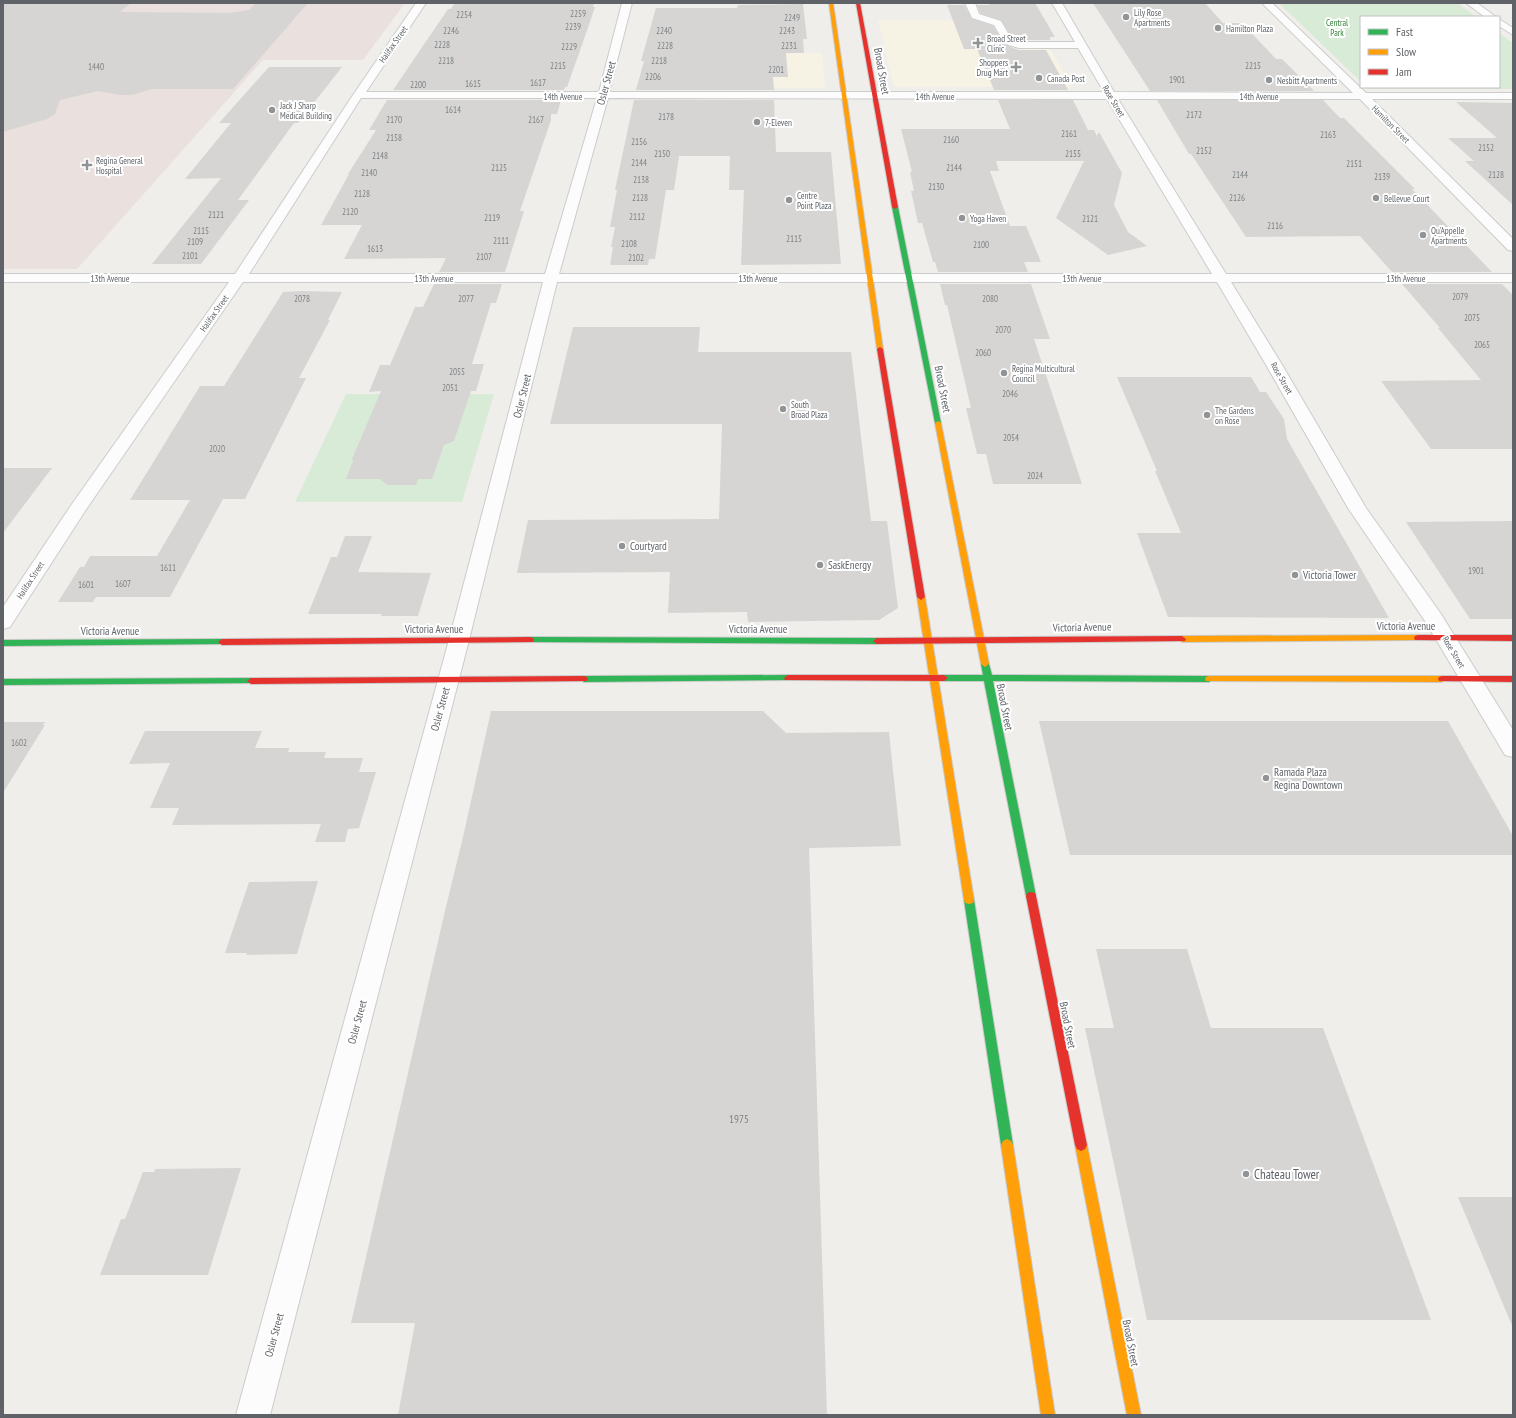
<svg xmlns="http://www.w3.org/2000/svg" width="1516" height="1418" viewBox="0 0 1516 1418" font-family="'PT Sans Narrow',sans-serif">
<rect width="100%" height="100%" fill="#efeeea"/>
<path fill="#f7f3e4" d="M 878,20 L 966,20 L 968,23 L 989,23 L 998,43 L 1016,48 L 1050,48 L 1071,87 L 896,87 L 893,85 Z
M 739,53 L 822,53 L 825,86 L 821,88 L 737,87 Z"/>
<path fill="#eae0de" d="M 3,3 L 405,3 L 363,60 L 263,60 L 77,269 L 3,269 Z"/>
<path fill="#d8ebd6" d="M 1279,3 L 1457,3 L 1477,17 L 1361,17 L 1361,82 Z
M 1499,33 L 1513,43 L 1513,89 L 1368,89 L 1366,87 L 1499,87 Z
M 346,394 L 494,394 L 462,502 L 295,502 Z"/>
<path fill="#d6d5d3" d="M 3,3 L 131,3 L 120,12 L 229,13 L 249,10 L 256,3 L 308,3 L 233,89 L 152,89 L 132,95 L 120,95 L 98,91 L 60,100 L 55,114 L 47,119 L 3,132 Z
M 594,3 L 593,7 L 595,7 L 583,42 L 567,87 L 565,87 L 564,90 L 393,90 L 448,9 L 451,9 L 454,4 Z
M 988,3 L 1035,3 L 1055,37 L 1050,37 L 1050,40 L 1019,40 L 1013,39 L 1001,20 L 980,13 L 977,5 L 990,5 Z
M 1093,3 L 1205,3 L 1223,23 L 1242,23 L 1276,59 L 1282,59 L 1314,91 L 1150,91 Z
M 803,4 L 807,39 L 803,39 L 804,53 L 786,53 L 788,77 L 773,77 L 774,90 L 636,90 L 644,61 L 641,61 L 656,8 L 737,8 L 738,5 Z
M 947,5 L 964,5 L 972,19 L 993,26 L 1005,45 L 1019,50 L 1046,50 L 1068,90 L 994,90 L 977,49 L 964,49 Z
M 269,67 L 342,67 L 298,123 L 294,123 L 238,200 L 249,200 L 201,264 L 152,264 L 221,178 L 185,179 L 231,123 L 219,123 Z
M 387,100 L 561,100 L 557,114 L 551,114 L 551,120 L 520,211 L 524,211 L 505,272 L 439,272 L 446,258 L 344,259 L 362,225 L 321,225 L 349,174 L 348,174 L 376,130 L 369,130 Z
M 634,100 L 774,100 L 776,152 L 831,152 L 841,264 L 741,265 L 744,190 L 729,190 L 730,156 L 679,156 L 674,190 L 666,190 L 655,259 L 649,259 L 648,265 L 610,265 L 613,247 L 611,247 L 615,227 L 610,227 L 617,190 L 615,190 Z
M 998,100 L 1073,100 L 1088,130 L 1094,130 L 1097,136 L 1099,132 L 1122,173 L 1114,205 L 1128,232 L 1147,246 L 1108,255 L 1056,218 L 1084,161 L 996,161 L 999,171 L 990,171 L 1010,226 L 1026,226 L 1041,262 L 1024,262 L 1028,272 L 938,272 L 935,262 L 933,262 L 922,223 L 918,223 L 911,191 L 914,191 L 910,172 L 912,172 L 901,129 L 1010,129 Z
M 1157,100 L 1323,100 L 1340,118 L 1344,118 L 1415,189 L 1412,189 L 1492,272 L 1392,272 L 1360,236 L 1246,237 L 1191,154 L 1189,154 Z
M 1456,102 L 1513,103 L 1513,205 L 1465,161 L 1474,161 L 1448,138 L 1497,138 Z
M 434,284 L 502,284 L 496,303 L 491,303 L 472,364 L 484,364 L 476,391 L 471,391 L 454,441 L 444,445 L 432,479 L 418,479 L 416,485 L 387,485 L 380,479 L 346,479 L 353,461 L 352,459 L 381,391 L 369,392 L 380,365 L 390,365 L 415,307 L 423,307 Z
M 940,284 L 1031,284 L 1050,339 L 1034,339 L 1082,484 L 993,484 L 986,454 L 977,454 L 966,408 L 971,408 L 947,305 L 945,305 Z
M 1402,284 L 1502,284 L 1513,295 L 1513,449 L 1431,449 L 1381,381 L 1481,380 L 1438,328 L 1440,328 Z
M 301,291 L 342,292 L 328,320 L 330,320 L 299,378 L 306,378 L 245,499 L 223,499 L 170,597 L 96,597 L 93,602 L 58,602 L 80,567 L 84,567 L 90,556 L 157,556 L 190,500 L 130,500 L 200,386 L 224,386 L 283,292 Z
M 573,327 L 700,327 L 698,352 L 851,352 L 871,521 L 887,521 L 898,608 L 879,620 L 748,622 L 747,612 L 668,613 L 670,572 L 517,573 L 528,520 L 719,519 L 722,424 L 550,424 Z
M 1117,377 L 1251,377 L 1260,392 L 1266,392 L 1284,419 L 1287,439 L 1389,618 L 1168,617 L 1137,533 L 1181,533 L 1155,471 L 1157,471 Z
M 3,468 L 52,468 L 3,533 Z
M 1513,521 L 1513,619 L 1470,619 L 1406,522 Z
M 345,536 L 372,536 L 358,572 L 431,573 L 418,616 L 381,616 L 382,614 L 308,614 L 331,557 L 337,557 Z
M 491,711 L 763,711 L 786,733 L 889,732 L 901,846 L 809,848 L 827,1415 L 398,1415 L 415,1323 L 351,1323 L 444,915 L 463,837 Z
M 1039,721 L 1448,721 L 1513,836 L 1513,855 L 1070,855 Z
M 3,722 L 45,722 L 43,725 L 45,725 L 3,793 Z
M 145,731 L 262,731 L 255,748 L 289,748 L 288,752 L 326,752 L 324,758 L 363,758 L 359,772 L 376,772 L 359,828 L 348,829 L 345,842 L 315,842 L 321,824 L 172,825 L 179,808 L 150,808 L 170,763 L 129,764 Z
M 318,881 L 297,954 L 246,955 L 247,953 L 225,953 L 249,882 Z
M 1096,949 L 1187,949 L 1211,1028 L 1323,1028 L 1431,1320 L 1147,1320 L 1085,1028 L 1114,1028 Z
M 241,1168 L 208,1275 L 100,1275 L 121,1219 L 125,1219 L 143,1172 L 154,1172 L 155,1169 Z
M 1458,1197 L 1513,1197 L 1513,1328 Z"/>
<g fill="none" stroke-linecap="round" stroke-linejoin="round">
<defs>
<path id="street" d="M 416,3 L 426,3 L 366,92 L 599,92 L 622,3 L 632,3 L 609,92 L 1104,92 L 1078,48 L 1019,48 L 1005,44 L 994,25 L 972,18 L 965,3 L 975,3 L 979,14 L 1001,21 L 1012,40 L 1019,42 L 1075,42 L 1052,3 L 1062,3 L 1114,92 L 1353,93 L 1262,3 L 1272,3 L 1366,93 L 1513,93 L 1513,99 L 1372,99 L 1513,239 L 1513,251 L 1508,250 L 1360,99 L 1118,99 L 1226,274 L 1513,274 L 1513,282 L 1231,282 L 1281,363 L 1366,508 L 1441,614 L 1513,730 L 1513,757 L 1505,755 L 1425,621 L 1348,508 L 1265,363 L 1217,282 L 557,282 L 469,640 L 270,1415 L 236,1415 L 449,640 L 543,282 L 243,282 L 87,508 L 10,627 L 3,629 L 3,607 L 72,504 L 229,282 L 3,282 L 3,274 L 235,274 L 353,95 ZM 361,98 L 597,98 L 545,274 L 249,274 ZM 608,98 L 1107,99 L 1212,274 L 559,274 Z
M 1466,3 L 1477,3 L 1496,17 L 1485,17 Z
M 1499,19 L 1513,28 L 1513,35 L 1499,26 Z"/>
<path id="fast" d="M 895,205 L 898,207 L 941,423 L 938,425 L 935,423 L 892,207 Z
M 530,637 L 877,638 L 881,641 L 877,644 L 527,642 L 526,640 L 527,638 Z
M 222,639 L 226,642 L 225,644 L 3,646 L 3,640 Z
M 985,661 L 989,664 L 992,675 L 1209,676 L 1213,679 L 1209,682 L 993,681 L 1036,896 L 1035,899 L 1031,900 L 1027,899 L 1026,896 L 984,681 L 944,681 L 940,678 L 944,675 L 983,675 L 981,664 Z
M 788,675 L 792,678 L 791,680 L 584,682 L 580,679 L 584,676 Z
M 251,678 L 254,679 L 255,681 L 254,683 L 3,685 L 3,679 Z
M 969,896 L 973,897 L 974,900 L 1013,1145 L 1011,1149 L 1007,1151 L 1003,1149 L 1001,1145 L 964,900 L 965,897 Z"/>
<path id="slow" d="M 829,3 L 833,3 L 883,349 L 880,351 L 877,349 Z
M 938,421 L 941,423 L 989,664 L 985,667 L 981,664 L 935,423 Z
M 921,594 L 925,597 L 974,900 L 973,903 L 969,904 L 965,903 L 964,900 L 917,597 Z
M 1418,635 L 1421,636 L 1422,638 L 1421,640 L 1182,642 L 1178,639 L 1182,636 Z
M 1209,676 L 1442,676 L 1446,679 L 1442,682 L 1206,681 L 1205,679 L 1206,677 Z
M 1007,1139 L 1011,1141 L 1013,1145 L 1055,1415 L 1041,1415 L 1001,1145 L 1003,1141 Z
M 1081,1139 L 1085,1141 L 1087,1145 L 1141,1415 L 1127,1415 L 1075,1145 L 1077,1141 Z"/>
<path id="jam" d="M 856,3 L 860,3 L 898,207 L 895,209 L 892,207 Z
M 880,347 L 883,349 L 925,597 L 921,600 L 917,597 L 877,349 Z
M 1418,635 L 1513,635 L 1513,641 L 1415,640 L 1414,638 L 1415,636 Z
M 1182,636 L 1186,639 L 1185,641 L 877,644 L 873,641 L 877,638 Z
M 530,637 L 533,638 L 534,640 L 533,642 L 222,645 L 218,642 L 222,639 Z
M 788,675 L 944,675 L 948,678 L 944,681 L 785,680 L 784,678 Z
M 584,676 L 587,677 L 588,679 L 587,681 L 251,684 L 247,681 L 251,678 Z
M 1442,676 L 1513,676 L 1513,682 L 1439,681 L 1438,679 L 1439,677 Z
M 1031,892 L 1035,893 L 1036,896 L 1087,1145 L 1085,1149 L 1081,1151 L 1077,1149 L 1075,1145 L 1026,896 L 1027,893 Z"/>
</defs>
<use href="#street" stroke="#cbcccc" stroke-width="2"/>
<use href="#fast" stroke="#cacacb" stroke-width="2"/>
<use href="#slow" stroke="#cacacb" stroke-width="2"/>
<use href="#jam" stroke="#cacacb" stroke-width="2"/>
<use href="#street" fill="#fdfcfc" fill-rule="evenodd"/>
<use href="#fast" fill="#30b455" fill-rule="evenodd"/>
<use href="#slow" fill="#ff9f0a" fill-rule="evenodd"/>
<use href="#jam" fill="#e5322d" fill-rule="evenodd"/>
</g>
<g fill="#919496" stroke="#fff" stroke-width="1.5">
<circle cx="1126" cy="17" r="4"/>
<circle cx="1218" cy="28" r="4"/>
<path d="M976 37h4v4h4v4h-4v4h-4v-4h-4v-4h4z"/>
<path d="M1014 61h4v4h4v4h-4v4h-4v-4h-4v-4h4z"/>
<circle cx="1039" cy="78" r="4"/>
<circle cx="1269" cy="80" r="4"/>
<circle cx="272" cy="110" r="4"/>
<circle cx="757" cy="122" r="4"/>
<path d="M85 159h4v4h4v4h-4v4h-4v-4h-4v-4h4z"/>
<circle cx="1376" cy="198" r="4"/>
<circle cx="789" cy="200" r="4"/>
<circle cx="962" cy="218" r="4"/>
<circle cx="1423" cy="235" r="4"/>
<circle cx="1004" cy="373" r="4"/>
<circle cx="783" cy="409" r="4"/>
<circle cx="1207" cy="415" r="4"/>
<circle cx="622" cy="546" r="4"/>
<circle cx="820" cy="565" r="4"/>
<circle cx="1295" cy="575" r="4"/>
<circle cx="1266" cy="778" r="4"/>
<circle cx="1246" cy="1174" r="4"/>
</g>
<g text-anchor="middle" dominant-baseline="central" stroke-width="4" stroke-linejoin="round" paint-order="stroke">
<g font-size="9" fill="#5f6368" stroke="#fff" text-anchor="start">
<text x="1134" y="12">Lily Rose<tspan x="1134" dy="10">Apartments</tspan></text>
<text x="1226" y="28">Hamilton Plaza</text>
<text x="987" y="38">Broad Street<tspan x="987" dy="10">Clinic</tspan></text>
<text x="1008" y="62" text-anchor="end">Shoppers<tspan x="1008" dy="10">Drug Mart</tspan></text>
<text x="1047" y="78">Canada Post</text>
<text x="1277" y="80">Nesbitt Apartments</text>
<text x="280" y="105">Jack J Sharp<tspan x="280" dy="10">Medical Building</tspan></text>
<text x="765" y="122">7-Eleven</text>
<text x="96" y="160">Regina General<tspan x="96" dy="10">Hospital</tspan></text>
<text x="797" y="195">Centre<tspan x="797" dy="10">Point Plaza</tspan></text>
<text x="1384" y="198">Bellevue Court</text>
<text x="970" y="218">Yoga Haven</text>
<text x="1431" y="230">Qu'Appelle<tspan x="1431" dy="10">Apartments</tspan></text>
<text x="1012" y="368">Regina Multicultural<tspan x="1012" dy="10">Council</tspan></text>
<text x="791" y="404">South<tspan x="791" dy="10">Broad Plaza</tspan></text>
<text x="1215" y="410">The Gardens<tspan x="1215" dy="10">on Rose</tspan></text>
</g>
<g font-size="9" fill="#7e8184">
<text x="578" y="13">2259</text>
<text x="464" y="14">2254</text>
<text x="792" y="17">2249</text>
<text x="573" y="26">2239</text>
<text x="451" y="30">2246</text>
<text x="664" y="30">2240</text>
<text x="787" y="30">2243</text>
<text x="442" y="44">2228</text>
<text x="665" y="45">2228</text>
<text x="789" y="45">2231</text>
<text x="569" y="46">2229</text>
<text x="446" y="60">2218</text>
<text x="659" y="60">2218</text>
<text x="558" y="65">2215</text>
<text x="1253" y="65">2215</text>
<text x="96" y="66">1440</text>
<text x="776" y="69">2201</text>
<text x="653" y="76">2206</text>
<text x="1177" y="79">1901</text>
<text x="538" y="82">1617</text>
<text x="473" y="83">1615</text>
<text x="418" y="84">2200</text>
<text x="453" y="109">1614</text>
<text x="1194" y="114">2172</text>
<text x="666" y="116">2178</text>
<text x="394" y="119">2170</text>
<text x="536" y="119">2167</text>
<text x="1069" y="133">2161</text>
<text x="1328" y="134">2163</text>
<text x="394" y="137">2158</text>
<text x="951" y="139">2160</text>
<text x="639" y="141">2156</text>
<text x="1486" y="147">2152</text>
<text x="1204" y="150">2152</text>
<text x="662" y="153">2150</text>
<text x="1073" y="153">2155</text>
<text x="380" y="155">2148</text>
<text x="639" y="162">2144</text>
<text x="1354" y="163">2151</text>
<text x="499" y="167">2125</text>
<text x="954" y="167">2144</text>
<text x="369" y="172">2140</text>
<text x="1240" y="174">2144</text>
<text x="1496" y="174">2128</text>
<text x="1382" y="176">2139</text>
<text x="641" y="179">2138</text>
<text x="936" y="186">2130</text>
<text x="362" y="193">2128</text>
<text x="640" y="197">2128</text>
<text x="1237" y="197">2126</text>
<text x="350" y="211">2120</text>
<text x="216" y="214">2121</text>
<text x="637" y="216">2112</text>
<text x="492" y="217">2119</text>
<text x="1090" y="218">2121</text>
<text x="1275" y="225">2116</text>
<text x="201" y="230">2115</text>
<text x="794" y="238">2115</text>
<text x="501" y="240">2111</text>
<text x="195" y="241">2109</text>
<text x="629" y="243">2108</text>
<text x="981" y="244">2100</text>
<text x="375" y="248">1613</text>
<text x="190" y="255">2101</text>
<text x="484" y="256">2107</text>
<text x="636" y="257">2102</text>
<text x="1460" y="296">2079</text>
<text x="302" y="298">2078</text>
<text x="466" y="298">2077</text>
<text x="990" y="298">2080</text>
<text x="1472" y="317">2075</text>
<text x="1003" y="329">2070</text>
<text x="1482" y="344">2065</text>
<text x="983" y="352">2060</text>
<text x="457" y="371">2055</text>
<text x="450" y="387">2051</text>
<text x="1010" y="393">2046</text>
<text x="1011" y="437">2054</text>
<text x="217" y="448">2020</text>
<text x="1035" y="475">2024</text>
<text x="168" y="567">1611</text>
<text x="1476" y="570">1901</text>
<text x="123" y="583">1607</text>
<text x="86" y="584">1601</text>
<text x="19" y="742">1602</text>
</g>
<g font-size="9" fill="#348238" stroke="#fff">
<text x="1337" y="22">Central<tspan x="1337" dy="10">Park</tspan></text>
</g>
<g font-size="9" fill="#5f6368" stroke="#fff">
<text transform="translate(393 44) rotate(-55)">Halifax Street</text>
<text x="563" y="96">14th Avenue</text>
<text x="935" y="96">14th Avenue</text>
<text x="1259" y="96">14th Avenue</text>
<text transform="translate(1114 101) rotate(59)">Rose Street</text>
<text transform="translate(1391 124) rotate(45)">Hamilton Street</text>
<text x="110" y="278">13th Avenue</text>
<text x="434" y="278">13th Avenue</text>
<text x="758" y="278">13th Avenue</text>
<text x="1082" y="278">13th Avenue</text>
<text x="1406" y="278">13th Avenue</text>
<text transform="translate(214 313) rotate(-55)">Halifax Street</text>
<text transform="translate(1282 378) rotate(60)">Rose Street</text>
<text transform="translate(30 580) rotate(-57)">Halifax Street</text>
<text transform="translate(1454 652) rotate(59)">Rose Street</text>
</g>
<g font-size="11" fill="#5f6368" stroke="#fff">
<text transform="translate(882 71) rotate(80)">Broad Street</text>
<text transform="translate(606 83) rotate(-75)">Osler Street</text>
<text transform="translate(943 389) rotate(79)">Broad Street</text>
<text transform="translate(522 396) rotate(-76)">Osler Street</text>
<text x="1406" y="626">Victoria Avenue</text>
<text transform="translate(1082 627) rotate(-1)">Victoria Avenue</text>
<text x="434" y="629">Victoria Avenue</text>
<text x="758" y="629">Victoria Avenue</text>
<text x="110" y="631">Victoria Avenue</text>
<text transform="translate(1005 707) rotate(79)">Broad Street</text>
<text transform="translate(440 709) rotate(-75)">Osler Street</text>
<text transform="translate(357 1022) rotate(-75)">Osler Street</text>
<text transform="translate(1068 1025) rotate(79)">Broad Street</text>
<text transform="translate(274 1335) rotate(-75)">Osler Street</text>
<text transform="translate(1131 1343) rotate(79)">Broad Street</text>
</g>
<g font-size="11" fill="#5f6368" stroke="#fff" text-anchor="start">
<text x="630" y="546">Courtyard</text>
<text x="828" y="565">SaskEnergy</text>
<text x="1303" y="575">Victoria Tower</text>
<text x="1274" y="772">Ramada Plaza<tspan x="1274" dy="13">Regina Downtown</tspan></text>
</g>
<g font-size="11" fill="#7e8184">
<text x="739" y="1119">1975</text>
</g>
<g font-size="13" fill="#5f6368" stroke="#fff" text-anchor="start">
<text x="1254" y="1174">Chateau Tower</text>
</g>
</g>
<rect width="1516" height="1418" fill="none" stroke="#5f6368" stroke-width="8"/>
<rect x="1360" y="16" width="140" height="72" fill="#ffffff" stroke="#bfc1c3"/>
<rect x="1368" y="29" width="20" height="6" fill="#30b455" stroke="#bfc1c3"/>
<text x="1396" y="36" font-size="12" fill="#5f6368">Fast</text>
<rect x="1368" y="49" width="20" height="6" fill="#ff9f0a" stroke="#bfc1c3"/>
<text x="1396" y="56" font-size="12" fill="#5f6368">Slow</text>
<rect x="1368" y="69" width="20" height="6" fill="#e5322d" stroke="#bfc1c3"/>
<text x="1396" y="76" font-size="12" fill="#5f6368">Jam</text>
</svg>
